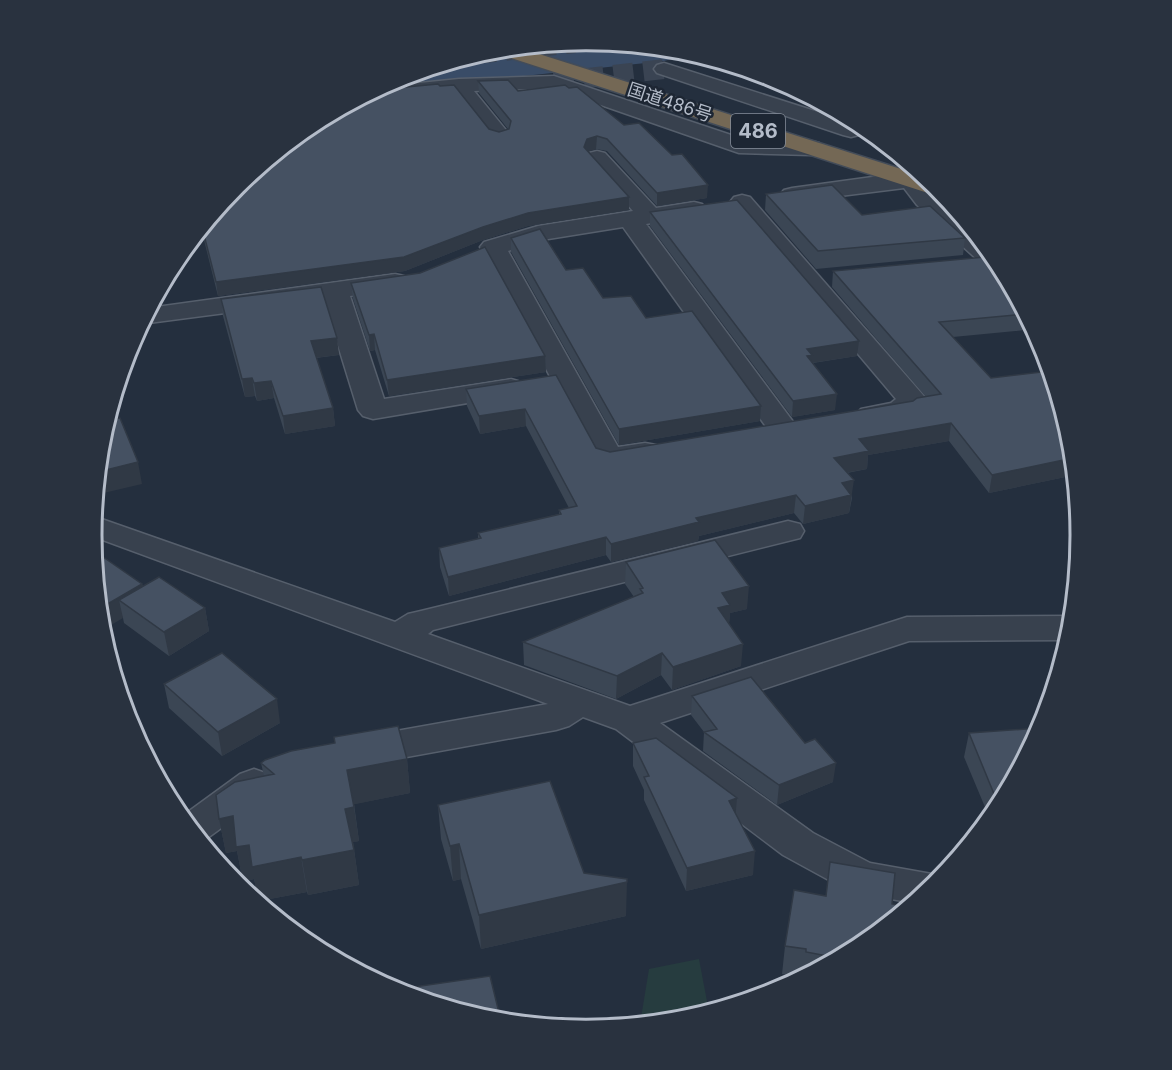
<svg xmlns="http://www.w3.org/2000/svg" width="1172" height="1070" viewBox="0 0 1172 1070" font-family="Inter,'Noto Sans JP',sans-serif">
<rect width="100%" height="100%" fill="#242f3e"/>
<path fill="#263c3f" d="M 699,959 L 709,1012 L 682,1020 L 640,1024 L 649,969 Z"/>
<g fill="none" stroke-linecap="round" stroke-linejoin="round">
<path fill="#394c67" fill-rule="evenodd" d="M 602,42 L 683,50 L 679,57 L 664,61 L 403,89 L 387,84 L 397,78 L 470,56 Z"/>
<path stroke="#3a4453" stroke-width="20" stroke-dasharray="20 10" stroke-linecap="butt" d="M 476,54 L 575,43
M 554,82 L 664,69"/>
<defs>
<path id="minor" d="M 586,41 L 601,42 C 593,50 571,51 563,43 Z
M 664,63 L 859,125 L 862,130 L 859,135 L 851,137 L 843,135 L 657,73 L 654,69 L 657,65 Z
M 554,76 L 749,141 L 811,141 L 819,143 L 822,148 L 819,153 L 811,155 L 739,153 L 552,88 L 474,91 L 510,135 L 507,140 L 499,142 L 491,140 L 454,92 L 365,101 L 357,99 L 380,87 L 459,79 Z
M 597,151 L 605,153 L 656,208 L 694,202 L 702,204 L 706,209 L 702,214 L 646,224 L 794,423 L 798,429 L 794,435 L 783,438 L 772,435 L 623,227 L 542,240 L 508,251 L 618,447 L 645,443 L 656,445 L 660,452 L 656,459 C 638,463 616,469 598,465 L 480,247 L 484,242 L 538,226 L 633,211 L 586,158 L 589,153 Z
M 909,172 L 919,172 L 933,183 L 926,185 C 939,202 957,213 971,228 C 984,242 996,258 1005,275 L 992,273 L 917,205 L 904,188 L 792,202 L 784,200 L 780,195 L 784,190 L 792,188 Z
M 742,195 L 750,197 L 923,395 L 928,401 C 915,420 882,427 861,421 L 856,415 L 861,409 L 891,403 L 896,399 L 734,207 L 730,202 L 734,197 Z
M 395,274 L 404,276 L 408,282 L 404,288 L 350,296 L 384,399 L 511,379 L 521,382 L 525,388 L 521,394 L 373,419 L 363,416 L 358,410 L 324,300 L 141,324 L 149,308 Z
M 93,516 L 395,622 L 408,614 L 421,611 L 788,521 L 800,524 L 804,531 L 800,538 L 433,630 L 428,634 L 630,706 L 907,617 L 1071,616 L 1069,640 L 909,641 L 660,723 L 813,833 L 870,863 L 943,876 L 914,903 L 862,894 L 847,890 L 783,855 L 616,729 L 583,717 L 569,726 L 556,730 L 357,766 L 343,762 L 337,752 L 343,742 L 357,738 L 548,704 L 92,536 Z
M 254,769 L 268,774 L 274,784 L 268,794 L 202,842 L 181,817 L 240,774 Z"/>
<path id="highway" d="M 517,47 L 926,177 L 944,195 L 931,194 L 496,53 L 494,50 Z"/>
</defs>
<use href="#minor" stroke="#565f6c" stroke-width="3"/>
<use href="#highway" stroke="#434c59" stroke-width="3"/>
<use href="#minor" fill="#38414e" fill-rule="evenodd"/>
<use href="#highway" fill="#746855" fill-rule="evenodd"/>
</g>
<path fill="#3b4654" d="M 478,81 L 518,91 L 565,85 L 707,198 L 657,206 L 607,151 L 596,149 L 588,151 L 629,197 L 629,210 L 528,226 L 483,240 L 405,271 L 218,296 L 201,228 L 237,185 L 440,86 L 489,129 L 499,132 L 508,129 L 479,93 Z
M 766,194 L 965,238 L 963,255 L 816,269 L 765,210 Z
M 650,212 L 857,356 L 813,363 L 835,410 L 792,417 L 650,226 Z
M 511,238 L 566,270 L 603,298 L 646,318 L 761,406 L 760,421 L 619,445 L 511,252 Z
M 1002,270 L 1043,346 L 1045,354 L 1025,330 L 953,337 L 991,378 L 1071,439 L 1075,475 L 989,493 L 949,441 L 868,455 L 867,469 L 847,473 L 852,498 L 849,513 L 803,524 L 794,513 L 699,536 L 698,541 L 611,562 L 606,555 L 449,596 L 440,567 L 439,548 L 478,539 L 478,533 L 559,514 L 559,510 L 569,508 L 526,426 L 480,434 L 467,406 L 466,389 L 556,375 L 596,448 L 610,452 L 913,401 L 926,397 L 832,287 L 833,271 Z
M 351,283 L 545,356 L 546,372 L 389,396 L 375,350 L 370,351 L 353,299 Z
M 221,299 L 339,355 L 316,358 L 333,408 L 335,426 L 285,434 L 274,398 L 257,401 L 255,396 L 245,397 L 223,316 Z
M 93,550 L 142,584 L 143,587 L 205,608 L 209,631 L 169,656 L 124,623 L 123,618 Z
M 626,562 L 747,609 L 730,613 L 729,623 L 741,666 L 672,690 L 661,675 L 616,699 L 524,665 L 523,642 L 634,597 L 625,584 Z
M 164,684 L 280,723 L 222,756 L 169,708 Z
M 692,696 L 833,782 L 777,805 L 703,751 L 704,732 L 691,715 Z
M 1041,728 L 997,810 L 990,819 L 964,757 L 969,733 Z
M 633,743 L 735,814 L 753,875 L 686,891 L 644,800 L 644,790 L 633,766 Z
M 407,759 L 410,793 L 354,804 L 359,841 L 353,842 L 359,885 L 308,895 L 307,892 L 259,901 L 254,879 L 243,882 L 237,851 L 226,853 L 219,819 L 264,776 L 261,763 Z
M 438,805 L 584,873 L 626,916 L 481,949 L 461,879 L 453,881 L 441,839 Z
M 785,946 L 860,946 L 802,977 L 782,974 Z"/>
<path fill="#303945" d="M 597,136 L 596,149 L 587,152 L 584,147 L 587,139 Z
M 708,185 L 707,198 L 657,206 L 657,193 Z
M 629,197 L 629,210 L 528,226 L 483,240 L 405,271 L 218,296 L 216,282 L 483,227 L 528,213 Z
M 374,334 L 375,350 L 370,351 L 369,335 Z
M 337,338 L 339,355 L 313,358 L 311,341 Z
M 859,341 L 857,356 L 811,363 L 806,372 L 807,349 Z
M 545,356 L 546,372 L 389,396 L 387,380 Z
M 252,378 L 255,396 L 245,397 L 242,379 Z
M 271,381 L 274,398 L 257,401 L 254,383 Z
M 837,394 L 835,410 L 792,417 L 793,401 Z
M 761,406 L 760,421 L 619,445 L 619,429 Z
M 333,408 L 335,426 L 285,434 L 283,416 Z
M 525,409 L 526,426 L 480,434 L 479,416 Z
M 951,423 L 949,441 L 868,455 L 867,469 L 832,475 L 834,458 L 859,439 Z
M 1073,458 L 1075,475 L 989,493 L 992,475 Z
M 138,462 L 142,484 L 95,495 L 98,472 Z
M 854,480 L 849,513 L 803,524 L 805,506 L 842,483 Z
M 796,495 L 794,513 L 699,536 L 698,541 L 611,562 L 611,544 L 696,518 Z
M 606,537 L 606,555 L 449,596 L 448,577 Z
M 142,584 L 147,604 L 119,600 L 123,618 L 101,631 L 99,609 Z
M 749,586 L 747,609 L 730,613 L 729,627 L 718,608 L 722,593 Z
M 205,608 L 209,631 L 169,656 L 164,632 Z
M 743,644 L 741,666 L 672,690 L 673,667 Z
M 662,653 L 661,675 L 616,699 L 617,676 Z
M 277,699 L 280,723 L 222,756 L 218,732 Z
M 407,759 L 410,793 L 351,805 L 347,770 Z
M 836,763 L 833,782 L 777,805 L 779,785 Z
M 737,798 L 735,821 L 729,801 Z
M 354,807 L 359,841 L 350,843 L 345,809 Z
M 233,816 L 249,845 L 301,857 L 307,892 L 259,901 L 254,879 L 243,882 L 237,851 L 226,853 L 219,819 Z
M 459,844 L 461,879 L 453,881 L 450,846 Z
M 354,850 L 359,885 L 308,895 L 302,860 Z
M 755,851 L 753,875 L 686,891 L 687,868 Z
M 627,882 L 626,916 L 481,949 L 479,915 Z"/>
<path fill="#455162" stroke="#303945" stroke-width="1.5" d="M 508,80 L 518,91 L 565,85 L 569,88 L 577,87 L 624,125 L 639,123 L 672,155 L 682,154 L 708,185 L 657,193 L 607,139 L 597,136 L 587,139 L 584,147 L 629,197 L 528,213 L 483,227 L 404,257 L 216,282 L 202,227 L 237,185 L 312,124 L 374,90 L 438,84 L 440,86 L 454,85 L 489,129 L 499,132 L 509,129 L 511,121 L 478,81 Z
M 832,185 L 862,215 L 930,206 L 965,238 L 818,251 L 766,194 Z
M 737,200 L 859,341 L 807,349 L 812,355 L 807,356 L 837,394 L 793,401 L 650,212 Z
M 540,229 L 566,270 L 583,268 L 603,298 L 631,296 L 646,318 L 692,311 L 761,406 L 619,429 L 511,238 Z
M 485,247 L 545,356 L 387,380 L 374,334 L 369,335 L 351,283 L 420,273 Z
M 985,257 L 993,260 L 1001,269 L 1002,270 L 1026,314 L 939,322 L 991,378 L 1050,371 L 1071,439 L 1073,458 L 992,475 L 951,423 L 859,439 L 869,451 L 834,458 L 854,480 L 842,483 L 851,495 L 805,506 L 796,495 L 696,518 L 699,522 L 611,544 L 606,537 L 448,577 L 439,548 L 481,538 L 478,533 L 561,514 L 559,510 L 577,506 L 525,409 L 479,416 L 466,389 L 556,375 L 596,448 L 610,452 L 913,401 L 917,398 L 941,394 L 833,271 Z
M 321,287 L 337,338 L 311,341 L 333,408 L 283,416 L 271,381 L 254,383 L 252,378 L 242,379 L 221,299 Z
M 120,418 L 138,462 L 98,472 L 101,438 L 106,421 Z
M 715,540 L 749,586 L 722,593 L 730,605 L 718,608 L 743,644 L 673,667 L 662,653 L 617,676 L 523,642 L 643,593 L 640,589 L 643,588 L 626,562 Z
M 93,550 L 142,584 L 99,609 Z
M 159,577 L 205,608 L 164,632 L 119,600 Z
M 222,653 L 277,699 L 218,732 L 164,684 Z
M 751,677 L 805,743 L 815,739 L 836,763 L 779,785 L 704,732 L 717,729 L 692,696 Z
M 398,726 L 407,759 L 347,770 L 354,807 L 345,809 L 354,850 L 302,860 L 301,857 L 252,867 L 249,845 L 236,847 L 233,816 L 219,819 L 216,795 L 235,782 L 274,774 L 261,763 L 265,760 L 291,751 L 335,743 L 334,737 Z
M 1041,728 L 999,806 L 969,733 Z
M 656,738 L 737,798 L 729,801 L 755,851 L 687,868 L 644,777 L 649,776 L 633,743 Z
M 550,781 L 584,873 L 627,879 L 627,882 L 479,915 L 459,844 L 450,846 L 438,805 Z
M 830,862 L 895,873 L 892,904 L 909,907 L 860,946 L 838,958 L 806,952 L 806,949 L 785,946 L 794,890 L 826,896 Z
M 490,976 L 501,1021 L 489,1020 L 393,990 Z"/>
<g text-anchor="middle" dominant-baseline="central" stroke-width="5" stroke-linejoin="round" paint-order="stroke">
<g font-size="18" fill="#b4bcc9" stroke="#1d2633">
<text transform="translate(670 102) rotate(18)">国道486号</text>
</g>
<rect fill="#1d2633" stroke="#878f9c" stroke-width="1.5" x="731" y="114" width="54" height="34" rx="4.5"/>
<g font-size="20" font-weight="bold" fill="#b4bcc9">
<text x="758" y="131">486</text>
</g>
</g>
<path d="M0 0H1172V1070H0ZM102 535a484 484 0 1 1 968 0a484 484 0 1 1-968 0Z" fill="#29323f" fill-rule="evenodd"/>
<path fill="none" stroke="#b4bcc9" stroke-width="3" d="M102 535a484 484 0 1 1 968 0a484 484 0 1 1-968 0Z"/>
</svg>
